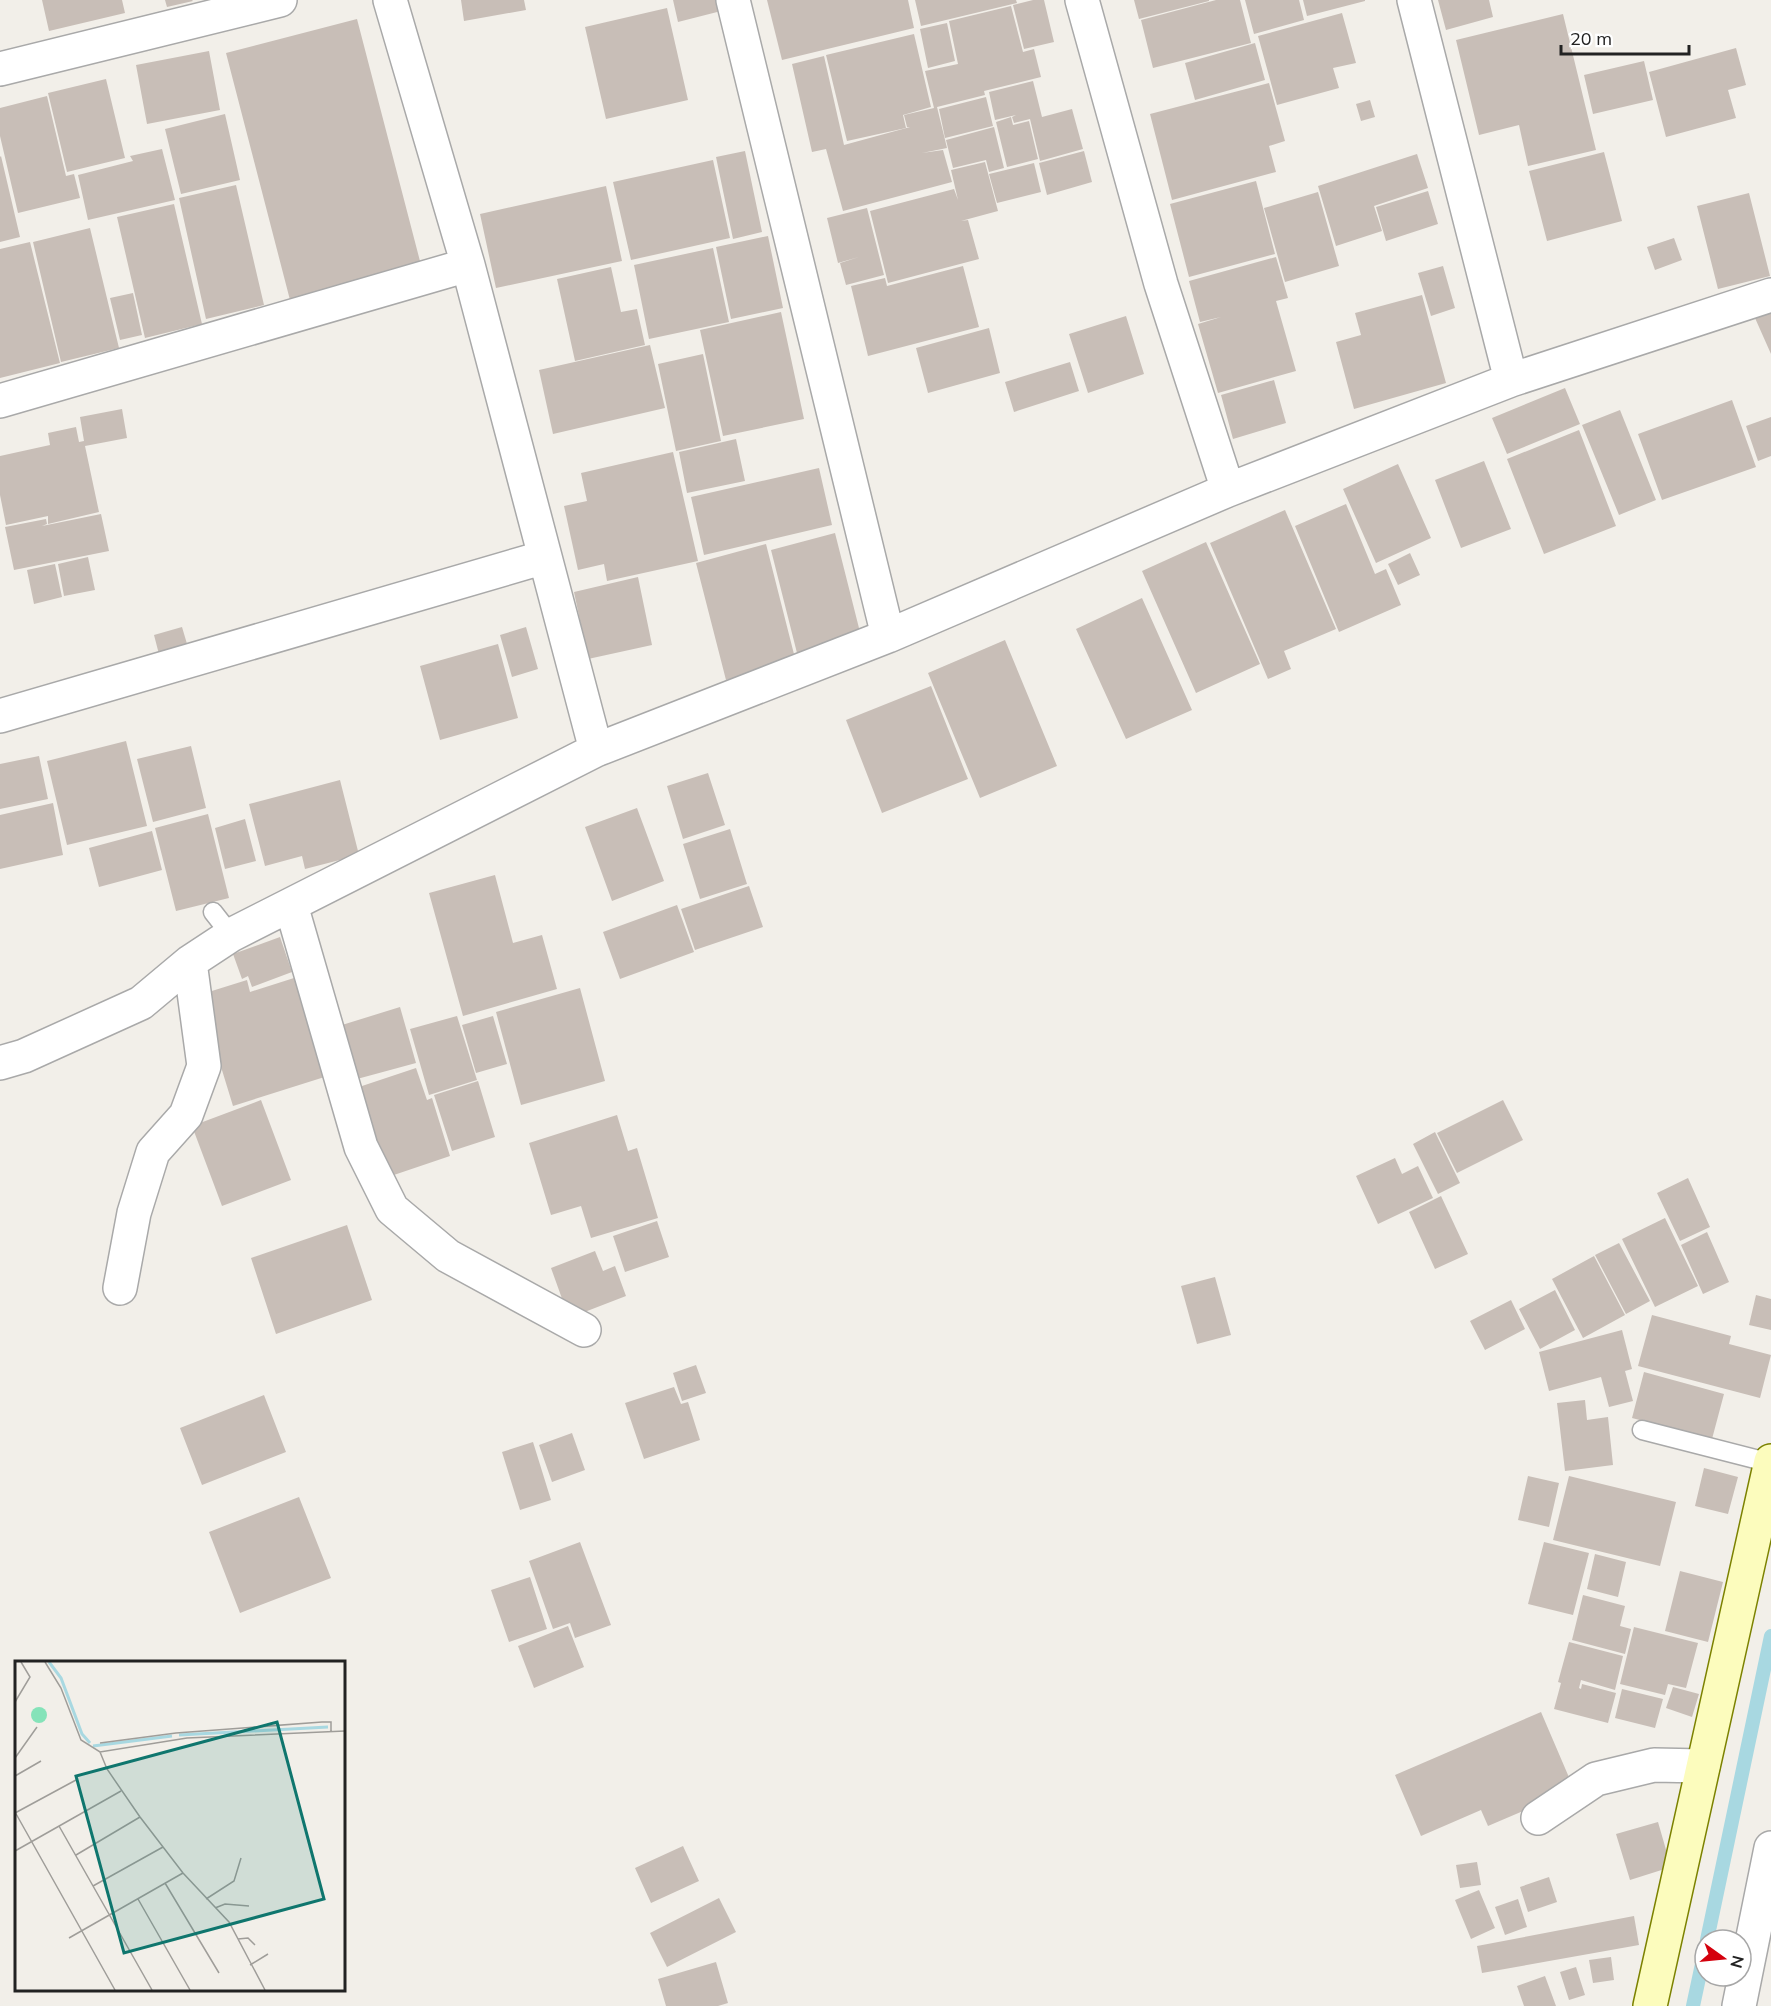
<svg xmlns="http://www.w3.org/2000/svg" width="1771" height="2006" viewBox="0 0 1771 2006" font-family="Mulish,sans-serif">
<rect width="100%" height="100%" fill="#f2efe9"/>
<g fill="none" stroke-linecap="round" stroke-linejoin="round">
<path stroke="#a8d8e1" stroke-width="14" d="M 1707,1940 L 1771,1636
M 1693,2006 L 1705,1950"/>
</g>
<path fill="#c8beb7" d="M 42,0 L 122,0 L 125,13 L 49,31 Z
M 165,0 L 192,0 L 193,1 L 167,7 Z
M 461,0 L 524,0 L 526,10 L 464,21 Z
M 673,0 L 723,0 L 725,10 L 678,22 Z
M 767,0 L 908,0 L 914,28 L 782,60 Z
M 915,0 L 1016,0 L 1017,3 L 921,26 Z
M 1033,0 L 1044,0 L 1054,42 L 1024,49 L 1013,5 Z
M 1134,0 L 1209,0 L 1209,1 L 1139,19 Z
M 1216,0 L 1240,0 L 1251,43 L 1153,68 L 1141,20 Z
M 1245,0 L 1299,0 L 1304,20 L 1254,34 Z
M 1303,0 L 1365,0 L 1365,1 L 1307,16 Z
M 1438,0 L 1489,0 L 1493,17 L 1446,30 Z
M 1011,6 L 1023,52 L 1034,49 L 1041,77 L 984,91 L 985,95 L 937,107 L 947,148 L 922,153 L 943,150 L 952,182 L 843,211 L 826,149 L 812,152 L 792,64 L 824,56 L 844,145 L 910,127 L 907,127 L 904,115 L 934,108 L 925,71 L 958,64 L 949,21 Z
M 667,8 L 688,100 L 606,119 L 585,27 Z
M 1342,13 L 1356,63 L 1333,68 L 1339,88 L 1277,105 L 1258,36 Z
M 1563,14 L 1596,150 L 1528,166 L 1519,125 L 1479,135 L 1456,40 Z
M 357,19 L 421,265 L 290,300 L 226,53 Z
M 947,23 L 955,61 L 928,68 L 920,29 Z
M 914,34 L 931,107 L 903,115 L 906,128 L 847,141 L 826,55 Z
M 1255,43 L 1265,80 L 1195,100 L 1185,63 Z
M 1736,48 L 1746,85 L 1728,90 L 1736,118 L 1666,137 L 1649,72 Z
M 209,51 L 220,110 L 147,124 L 136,65 Z
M 1644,61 L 1653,100 L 1593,114 L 1584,75 Z
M 106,79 L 125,158 L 67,172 L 48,93 Z
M 1033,81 L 1042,117 L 1072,109 L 1083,149 L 1040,161 L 1030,119 L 1014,123 L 1012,117 L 1016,115 L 995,120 L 989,92 Z
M 1269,83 L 1285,141 L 1269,146 L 1276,172 L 1172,200 L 1150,114 Z
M 47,96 L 66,176 L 74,174 L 80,198 L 18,213 L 0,136 L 0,108 Z
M 986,97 L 993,126 L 945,138 L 939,109 Z
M 1370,100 L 1375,117 L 1361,121 L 1356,104 Z
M 225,114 L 240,180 L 181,194 L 165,129 Z
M 1011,117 L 1013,125 L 1029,121 L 1038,159 L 1007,167 L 996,122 Z
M 994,127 L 1004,168 L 989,172 L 986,160 L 953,168 L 946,140 Z
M 162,149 L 175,200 L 88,220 L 78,175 L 133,161 L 130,156 Z
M 745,151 L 762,232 L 733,239 L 716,157 Z
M 1084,151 L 1092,182 L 1047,195 L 1039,163 Z
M 1604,152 L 1622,221 L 1547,241 L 1529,171 Z
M 1417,154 L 1428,188 L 1374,206 L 1382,231 L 1336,246 L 1318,186 Z
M 1,156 L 20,237 L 0,242 L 0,157 Z
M 713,160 L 730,238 L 631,260 L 613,182 Z
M 985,162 L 998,211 L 961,221 L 968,220 L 979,259 L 888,283 L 870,211 L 954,189 L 958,200 L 951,170 Z
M 1034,163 L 1041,192 L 997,203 L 989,174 Z
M 1256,181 L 1275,254 L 1189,277 L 1170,204 Z
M 236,185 L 264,305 L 206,319 L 179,198 Z
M 606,186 L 622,261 L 496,288 L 480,214 Z
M 1428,191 L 1438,224 L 1386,241 L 1376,207 Z
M 1318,192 L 1339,266 L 1285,282 L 1264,208 Z
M 1749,193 L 1770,276 L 1718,289 L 1697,206 Z
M 174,204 L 202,324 L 145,338 L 117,217 Z
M 867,208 L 884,275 L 846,285 L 840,263 L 859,257 L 838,263 L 827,218 Z
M 90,228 L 119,348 L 61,362 L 33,242 Z
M 768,236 L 783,308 L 731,319 L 716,247 Z
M 1674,238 L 1682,260 L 1655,270 L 1647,247 Z
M 30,242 L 60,363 L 0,378 L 0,249 Z
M 713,248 L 729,322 L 649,339 L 634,265 Z
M 1276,257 L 1288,298 L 1276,301 L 1296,371 L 1218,393 L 1198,324 L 1221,317 L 1200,322 L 1189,281 Z
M 963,266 L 979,327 L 868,356 L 851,286 L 885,278 L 887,286 Z
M 1443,266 L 1455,308 L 1431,316 L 1418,273 Z
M 611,267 L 621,312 L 637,309 L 645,345 L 575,361 L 557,279 Z
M 133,293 L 142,335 L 120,340 L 110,298 Z
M 1422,295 L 1446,383 L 1354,409 L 1336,342 L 1361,335 L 1355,313 Z
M 1771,311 L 1771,354 L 1755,318 Z
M 781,312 L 804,419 L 723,436 L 700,330 Z
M 1126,316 L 1144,374 L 1088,393 L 1069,334 Z
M 989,328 L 1000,373 L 928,393 L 916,348 Z
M 650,345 L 665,408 L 553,434 L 539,370 Z
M 703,354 L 721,441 L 676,451 L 658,364 Z
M 1070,362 L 1079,391 L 1014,412 L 1005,382 Z
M 1274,380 L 1286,423 L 1233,439 L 1221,395 Z
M 1565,388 L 1580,424 L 1507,454 L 1492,418 Z
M 1732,400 L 1756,467 L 1662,500 L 1638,434 Z
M 122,409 L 127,438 L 85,446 L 99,512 L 48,524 L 48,516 L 6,525 L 0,495 L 0,456 L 50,445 L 48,433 L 76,427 L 79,442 L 84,441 L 80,417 Z
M 1620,410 L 1656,500 L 1619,515 L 1582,425 Z
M 1771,417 L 1771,456 L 1758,461 L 1746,426 Z
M 1579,430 L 1616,526 L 1544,554 L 1507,459 Z
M 736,439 L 745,481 L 687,493 L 679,452 Z
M 673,452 L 698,561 L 607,581 L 604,564 L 578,570 L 564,506 L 587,501 L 581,473 Z
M 1484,461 L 1511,529 L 1461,548 L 1435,480 Z
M 1398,464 L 1431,538 L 1376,563 L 1343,489 Z
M 819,468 L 832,525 L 704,555 L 691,497 Z
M 1346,504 L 1375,574 L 1386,569 L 1401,605 L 1339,632 L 1295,526 Z
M 1285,510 L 1336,629 L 1284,651 L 1291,669 L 1268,679 L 1210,543 Z
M 101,514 L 109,551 L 14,570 L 5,527 L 46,519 L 47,524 L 42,526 Z
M 835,533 L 861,636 L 797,653 L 771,550 Z
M 1206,542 L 1260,664 L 1196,693 L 1142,571 Z
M 766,544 L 796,662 L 726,680 L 696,563 Z
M 1410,553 L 1420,575 L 1398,585 L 1388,564 Z
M 88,557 L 95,590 L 64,596 L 58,564 Z
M 55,564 L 62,597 L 34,604 L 27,570 Z
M 638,577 L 652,645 L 588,659 L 574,592 Z
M 1142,598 L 1192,710 L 1126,739 L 1076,629 Z
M 182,627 L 190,654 L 161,662 L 154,635 Z
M 526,627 L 538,669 L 512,677 L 500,635 Z
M 1005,640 L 1057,766 L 980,798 L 928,673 Z
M 498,644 L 518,718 L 440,740 L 420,666 Z
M 931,686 L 968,779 L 882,813 L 846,720 Z
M 126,741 L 147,826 L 67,845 L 47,761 Z
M 191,746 L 206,808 L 153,822 L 137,759 Z
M 39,756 L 48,799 L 0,809 L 0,764 Z
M 708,773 L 725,825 L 683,839 L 667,786 Z
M 340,780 L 359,855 L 305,869 L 302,856 L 265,866 L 249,804 Z
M 53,803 L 63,855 L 0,869 L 0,815 Z
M 637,808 L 664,881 L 612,901 L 585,827 Z
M 208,814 L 229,898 L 176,911 L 155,828 Z
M 245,819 L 256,861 L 225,869 L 215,828 Z
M 730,829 L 747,884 L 700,899 L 683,844 Z
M 152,831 L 162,870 L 99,887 L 89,848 Z
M 495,875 L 513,943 L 542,935 L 557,989 L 463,1016 L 429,893 Z
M 749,886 L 763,927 L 695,950 L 681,909 Z
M 677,905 L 694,952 L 620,979 L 603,932 Z
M 280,937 L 292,972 L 252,987 L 248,976 L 242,979 L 233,954 Z
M 294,978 L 300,997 L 309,995 L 334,1074 L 233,1106 L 199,995 L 247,980 L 250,992 Z
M 580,988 L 605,1081 L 521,1105 L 496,1012 Z
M 400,1007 L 416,1063 L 357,1079 L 342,1025 Z
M 457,1016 L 477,1080 L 429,1095 L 410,1029 Z
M 493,1016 L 507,1064 L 476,1073 L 462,1025 Z
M 416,1068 L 427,1100 L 432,1098 L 450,1156 L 385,1178 L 356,1088 Z
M 478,1081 L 495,1137 L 452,1151 L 434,1095 Z
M 261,1100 L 291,1180 L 222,1206 L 192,1126 Z
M 1503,1100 L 1523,1140 L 1457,1173 L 1437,1133 Z
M 617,1115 L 628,1151 L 637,1148 L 658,1218 L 591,1238 L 581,1206 L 551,1215 L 529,1143 Z
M 1435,1132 L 1460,1183 L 1438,1194 L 1413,1144 Z
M 1395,1158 L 1402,1174 L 1418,1166 L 1433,1198 L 1378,1224 L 1356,1176 Z
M 1688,1178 L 1710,1227 L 1680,1241 L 1657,1193 Z
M 1441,1196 L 1468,1254 L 1435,1269 L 1409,1212 Z
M 1665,1218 L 1698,1286 L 1655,1307 L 1622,1239 Z
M 657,1221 L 669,1257 L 625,1272 L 613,1236 Z
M 347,1225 L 372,1300 L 276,1334 L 251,1258 Z
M 1707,1232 L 1729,1282 L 1703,1294 L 1681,1245 Z
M 1619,1243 L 1650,1301 L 1626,1314 L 1595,1255 Z
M 595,1251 L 603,1271 L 615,1266 L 626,1296 L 569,1318 L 551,1268 Z
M 1594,1256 L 1625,1315 L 1583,1338 L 1552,1279 Z
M 1215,1277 L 1231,1335 L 1197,1344 L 1181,1286 Z
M 1555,1290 L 1575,1330 L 1540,1349 L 1519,1309 Z
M 1756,1295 L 1771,1299 L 1771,1330 L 1749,1325 Z
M 1511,1300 L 1525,1329 L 1485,1350 L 1470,1321 Z
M 1652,1315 L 1731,1336 L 1729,1344 L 1771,1355 L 1760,1398 L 1638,1366 Z
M 1622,1330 L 1632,1369 L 1625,1371 L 1633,1401 L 1609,1407 L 1601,1377 L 1549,1391 L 1539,1352 Z
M 696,1365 L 706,1393 L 682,1401 L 673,1373 Z
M 1644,1372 L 1724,1394 L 1712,1439 L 1632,1418 Z
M 674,1387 L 681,1404 L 688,1402 L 700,1440 L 644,1459 L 625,1403 Z
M 264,1395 L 286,1452 L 202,1485 L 180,1428 Z
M 1585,1400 L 1587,1420 L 1608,1417 L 1613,1465 L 1565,1471 L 1557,1403 Z
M 572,1433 L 585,1470 L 552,1482 L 539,1445 Z
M 533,1442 L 551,1500 L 520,1510 L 502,1452 Z
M 1704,1468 L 1738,1477 L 1728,1514 L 1695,1506 Z
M 1528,1476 L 1559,1483 L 1549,1527 L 1518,1520 Z
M 1569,1476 L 1676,1502 L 1660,1566 L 1553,1540 Z
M 299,1497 L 331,1578 L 240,1613 L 209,1532 Z
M 580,1542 L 611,1625 L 575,1638 L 570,1623 L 553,1629 L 529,1561 Z
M 1544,1542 L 1589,1553 L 1573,1615 L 1528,1604 Z
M 1595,1554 L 1626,1562 L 1618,1597 L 1587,1589 Z
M 1680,1571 L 1723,1582 L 1708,1642 L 1665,1631 Z
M 530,1577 L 547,1629 L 509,1642 L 491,1590 Z
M 1583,1595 L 1625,1606 L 1620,1626 L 1631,1629 L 1625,1654 L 1572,1640 Z
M 568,1626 L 584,1667 L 534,1688 L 518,1646 Z
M 1634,1627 L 1698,1643 L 1686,1688 L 1668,1684 L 1665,1695 L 1620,1684 Z
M 1569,1642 L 1623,1656 L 1615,1690 L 1581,1680 L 1579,1688 L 1581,1689 L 1582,1684 L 1616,1693 L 1608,1723 L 1554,1709 L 1561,1683 L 1558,1682 Z
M 1673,1687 L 1699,1694 L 1692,1717 L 1666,1708 Z
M 1622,1689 L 1663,1699 L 1655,1728 L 1615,1718 Z
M 1541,1712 L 1574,1789 L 1488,1826 L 1481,1810 L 1421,1836 L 1395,1775 Z
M 1658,1822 L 1671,1867 L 1630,1880 L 1616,1834 Z
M 683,1846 L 699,1881 L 651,1903 L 635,1868 Z
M 1477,1862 L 1481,1885 L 1460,1888 L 1456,1865 Z
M 1549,1877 L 1557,1902 L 1528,1912 L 1520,1887 Z
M 1479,1890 L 1495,1928 L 1471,1939 L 1455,1900 Z
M 719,1898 L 736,1932 L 667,1967 L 650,1933 Z
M 1518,1899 L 1527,1927 L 1505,1935 L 1495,1907 Z
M 1634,1916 L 1639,1945 L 1482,1973 L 1477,1946 Z
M 1611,1957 L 1614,1980 L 1593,1983 L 1589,1960 Z
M 716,1962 L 728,2003 L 718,2006 L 666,2006 L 658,1979 Z
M 1576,1967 L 1585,1995 L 1569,2000 L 1560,1972 Z
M 1545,1976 L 1556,2006 L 1524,2006 L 1517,1986 Z"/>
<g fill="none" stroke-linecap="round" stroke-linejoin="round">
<defs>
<path id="lane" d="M 213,912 L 231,935
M 1642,1430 L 1771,1463"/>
<path id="street" d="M 390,0 L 468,265 L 596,750
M 733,0 L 888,636
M 1082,0 L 1161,284 L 1228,490
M 1414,0 L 1511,380
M 0,69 L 280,0
M 0,401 L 468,265
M 0,716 L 545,557
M 291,905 L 361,1147 L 392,1209 L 448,1256 L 584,1330
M 0,1063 L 24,1056 L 141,1003 L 190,962 L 231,935 L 596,750 L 888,636 L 1228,490 L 1511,380 L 1771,295
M 120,1288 L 134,1213 L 153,1152 L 186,1115 L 204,1066 L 190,962
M 1538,1818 L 1596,1779 L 1654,1765 L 1703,1766
M 1739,2006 L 1771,1848"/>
<path id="secondary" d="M 1650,2006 L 1771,1461"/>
</defs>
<use href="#lane" stroke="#a9a9a9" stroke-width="21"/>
<use href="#street" stroke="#a9a9a9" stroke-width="36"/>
<use href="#secondary" stroke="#7c8200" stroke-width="36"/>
<use href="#lane" stroke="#fff" stroke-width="18"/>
<use href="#street" stroke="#fff" stroke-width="33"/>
<use href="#secondary" stroke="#fcfcbd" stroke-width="33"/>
</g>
<g transform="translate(15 1661)">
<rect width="330" height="330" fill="#f2efe9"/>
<path d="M16 54a8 8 0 1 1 16 0a8 8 0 1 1-16 0Z" fill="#85e3b9"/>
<path fill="none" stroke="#a8d8e1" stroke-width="3" d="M 34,1 L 46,17 L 67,73 L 75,82M 164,74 L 313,66M 78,85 L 157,75"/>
<path fill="none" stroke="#9f9d99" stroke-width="1.5" d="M 30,1 L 46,27 L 66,79 L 85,91 L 172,77 L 330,70M 0,41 L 15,16 L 6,1M 85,82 L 161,72 L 307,61 L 316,61 L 316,70M 85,91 L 92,108 L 125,156 L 168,212 L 214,261 L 250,329M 0,97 L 22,66M 0,115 L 26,100M 0,151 L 100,329M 0,152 L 61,119M 44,165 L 137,329M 0,190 L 106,130M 61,194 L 125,156M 150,222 L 204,312M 78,225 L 148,186M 123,238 L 175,329M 191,238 L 219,220 L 226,197M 200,247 L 210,243 L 234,245M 54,277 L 168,212M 223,278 L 233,277 L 240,284M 235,304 L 253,293"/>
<path fill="#0f766e" fill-opacity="0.15" stroke="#0f766e" stroke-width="3" d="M 262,61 L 309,238 L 109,292 L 61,115 Z"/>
<rect width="330" height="330" fill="none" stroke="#222" stroke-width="3"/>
</g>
<g transform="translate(1723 1958) rotate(105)"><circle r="28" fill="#ffffff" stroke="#a7a7a7" stroke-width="1.5"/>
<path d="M0-4.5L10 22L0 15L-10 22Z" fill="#d4000d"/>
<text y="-9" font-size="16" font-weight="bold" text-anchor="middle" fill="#222222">N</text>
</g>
<path d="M1561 45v9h128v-9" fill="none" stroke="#222222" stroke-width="3"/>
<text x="1570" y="45" font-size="18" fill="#222222" stroke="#ffffff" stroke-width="4.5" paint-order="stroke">20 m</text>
</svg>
